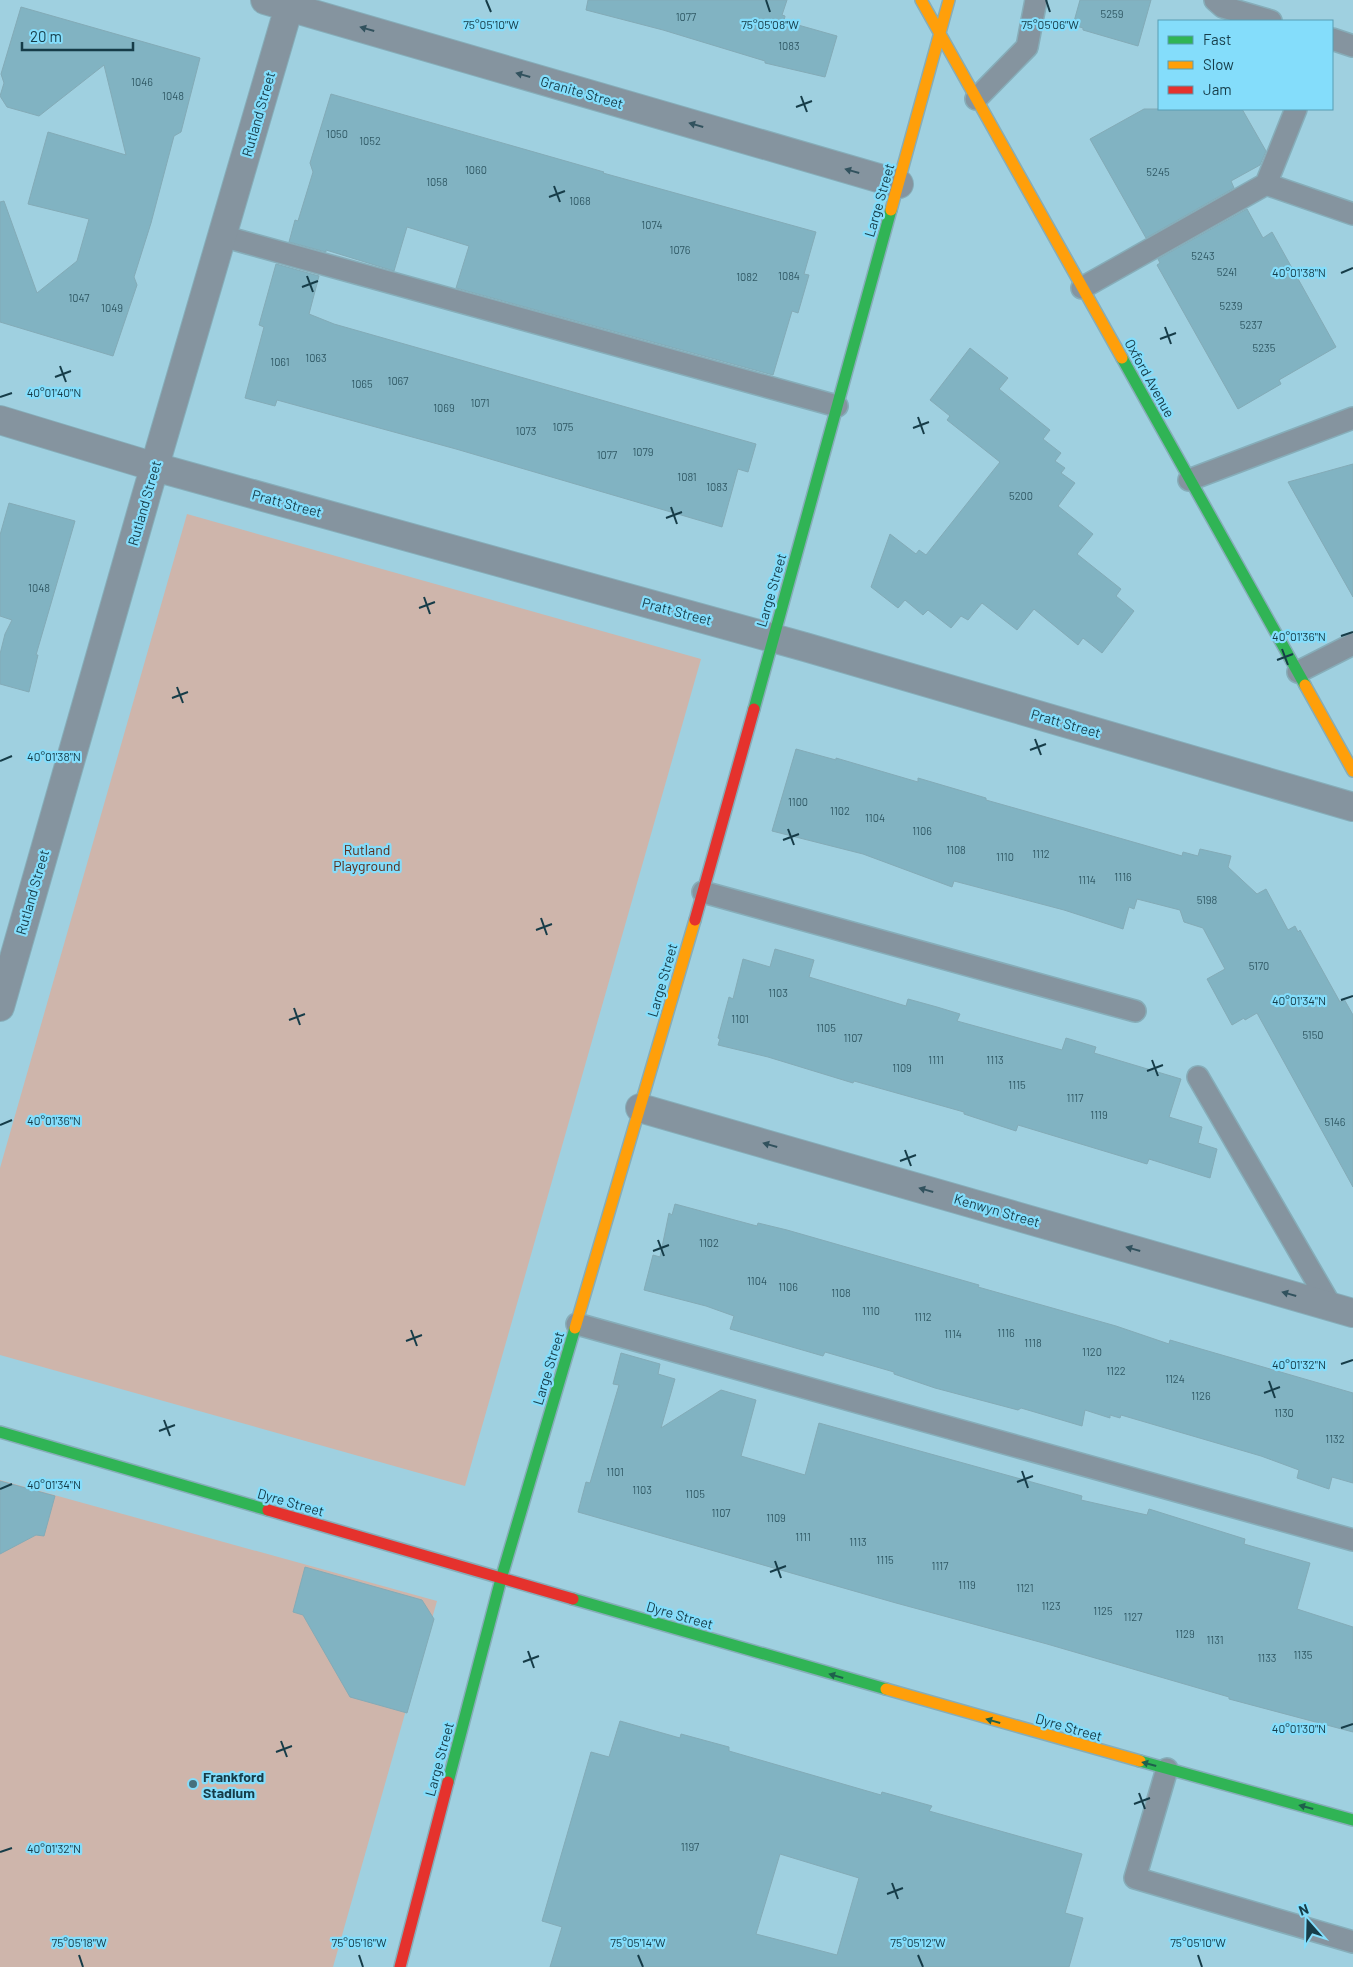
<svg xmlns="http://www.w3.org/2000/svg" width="1353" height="1967" viewBox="0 0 1353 1967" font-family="Barlow,sans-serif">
<rect width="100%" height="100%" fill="#9fd0e0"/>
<path fill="#ceb5ab" d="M 187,514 L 701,659 L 465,1486 L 0,1355 L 0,1168 Z
M 0,1480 L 437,1601 L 333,1967 L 0,1967 Z"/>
<path fill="#81b3c2" stroke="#83abb7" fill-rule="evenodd" d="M 588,0 L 787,0 L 782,15 L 785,16 L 784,21 L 837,36 L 825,77 L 765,63 L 765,61 L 663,30 L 586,10 Z
M 1080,0 L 1151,0 L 1138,46 L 1083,30 L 1083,28 L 1073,25 Z
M 21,7 L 200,58 L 181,132 L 174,136 L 151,223 L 134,277 L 137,285 L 113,356 L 0,322 L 0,202 L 4,201 L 37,293 L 77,261 L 89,219 L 28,204 L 48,132 L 126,155 L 104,65 L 39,116 L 7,107 L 0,96 L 4,83 L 1,74 Z
M 331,94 L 604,172 L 603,173 L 816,232 L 804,274 L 809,275 L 798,313 L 792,311 L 773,375 L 456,288 L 469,246 L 407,227 L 394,271 L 326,250 L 326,252 L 289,242 L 295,220 L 298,221 L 313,172 L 310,163 Z
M 1144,109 L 1242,109 L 1266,151 L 1260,165 L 1231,181 L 1234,188 L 1146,238 L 1090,139 Z
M 1247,209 L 1263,238 L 1272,232 L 1336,347 L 1279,380 L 1281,384 L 1238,409 L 1157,265 L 1160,263 L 1158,259 Z
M 276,264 L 319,276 L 309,314 L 334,324 L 756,444 L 748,472 L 738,469 L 722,527 L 456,449 L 277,400 L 275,406 L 245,398 L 264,327 L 259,325 Z
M 970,348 L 1008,378 L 999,389 L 1050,430 L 1043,439 L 1061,453 L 1055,461 L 1065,468 L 1061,473 L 1075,483 L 1058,506 L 1093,534 L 1077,554 L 1121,589 L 1116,596 L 1134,611 L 1102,653 L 1083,638 L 1078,645 L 1034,609 L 1017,630 L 982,603 L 968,620 L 961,616 L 951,628 L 928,610 L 923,615 L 905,600 L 898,608 L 871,587 L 890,534 L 916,554 L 919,550 L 926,555 L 1000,462 L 947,420 L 950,416 L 930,400 Z
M 1353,464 L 1353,597 L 1288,482 Z
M 9,503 L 75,521 L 36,655 L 38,655 L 29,692 L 0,684 L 0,654 L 5,634 L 12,620 L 0,616 L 0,535 Z
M 796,749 L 836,760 L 836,758 L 918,782 L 918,778 L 986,798 L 986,800 L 1025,811 L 1182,856 L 1183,852 L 1198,856 L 1200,849 L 1231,856 L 1228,867 L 1257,894 L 1266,889 L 1288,930 L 1295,926 L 1298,932 L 1300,930 L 1340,1002 L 1344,999 L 1353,1015 L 1353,1187 L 1257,1013 L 1245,1020 L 1244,1018 L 1232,1025 L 1207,979 L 1225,969 L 1203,928 L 1184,922 L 1180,910 L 1137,899 L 1134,909 L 1129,907 L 1123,929 L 1064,910 L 954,881 L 952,887 L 863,854 L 772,831 Z
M 775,949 L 814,960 L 809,977 L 906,1006 L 908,999 L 937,1007 L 960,1014 L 957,1021 L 1062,1050 L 1066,1038 L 1096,1047 L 1094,1053 L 1181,1079 L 1169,1117 L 1202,1127 L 1198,1143 L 1217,1149 L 1210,1178 L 1149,1159 L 1147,1164 L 1018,1125 L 1016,1131 L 964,1114 L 964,1112 L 854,1081 L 853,1083 L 768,1057 L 718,1045 L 720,1039 L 718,1038 L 729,997 L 733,999 L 743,959 L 770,967 Z
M 675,1204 L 757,1226 L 758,1223 L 787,1230 L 979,1285 L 978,1287 L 1116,1326 L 1169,1344 L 1170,1340 L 1353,1393 L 1353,1483 L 1332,1477 L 1329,1489 L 1297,1478 L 1299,1470 L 1261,1456 L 1121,1415 L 1120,1418 L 1110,1415 L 1110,1418 L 1085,1410 L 1082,1426 L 1021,1408 L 1018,1410 L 935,1388 L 894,1374 L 894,1372 L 825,1352 L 823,1356 L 730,1329 L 734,1316 L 706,1306 L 644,1290 L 653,1255 L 660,1257 L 669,1213 L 672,1215 Z
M 621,1353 L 660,1364 L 658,1374 L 675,1379 L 661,1428 L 721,1390 L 756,1400 L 741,1456 L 805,1475 L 819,1423 L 1082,1496 L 1081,1500 L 1147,1515 L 1149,1509 L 1245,1539 L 1244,1544 L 1310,1563 L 1297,1609 L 1353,1627 L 1353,1732 L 1229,1699 L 1229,1697 L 1047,1644 L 896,1603 L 578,1512 L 586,1482 L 590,1483 L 619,1385 L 613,1384 Z
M 0,1481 L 55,1496 L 44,1536 L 36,1535 L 0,1554 Z
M 305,1567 L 422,1600 L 434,1619 L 407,1713 L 350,1697 L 303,1615 L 293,1612 Z
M 620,1721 L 680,1738 L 681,1734 L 729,1747 L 729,1751 L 881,1795 L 882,1792 L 932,1806 L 929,1811 L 1082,1854 L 1065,1913 L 1083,1918 L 1069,1967 L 550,1967 L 562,1927 L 542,1921 L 591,1752 L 609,1757 ZM 780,1854 L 859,1878 L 837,1955 L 756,1934 Z"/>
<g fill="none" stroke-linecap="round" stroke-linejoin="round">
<defs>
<path id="lane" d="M 1215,0 L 1223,7 L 1271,21
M 1332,39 L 1353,46
M 976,99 L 1027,47 L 1036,0
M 1266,184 L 1353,214
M 222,236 L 837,406
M 1082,288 L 1266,184 L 1296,109
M 1189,480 L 1353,418
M 1298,672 L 1353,644
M 703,892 L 1135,1011
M 1198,1077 L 1331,1306
M 577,1324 L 1353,1540
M 1167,1769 L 1135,1878 L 1353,1942"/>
<path id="street" d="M 265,0 L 899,184
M 0,420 L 155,467 L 805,647 L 1353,807
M 0,1007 L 146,496 L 291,0
M 640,1108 L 1353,1313"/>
<path id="fast" d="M 1122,358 L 1305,685
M 754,709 L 891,210
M 0,1432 L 268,1510
M 573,1599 L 886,1689
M 1140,1761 L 1353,1820
M 448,1782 L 501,1579 L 575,1328"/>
<path id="slow" d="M 921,0 L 1122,358
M 891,210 L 949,0
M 1305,685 L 1353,771
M 575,1328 L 695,920
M 886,1689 L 1140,1761"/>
<path id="jam" d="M 695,920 L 754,709
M 268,1510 L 573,1599
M 400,1967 L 448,1782"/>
</defs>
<use href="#lane" stroke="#86adb9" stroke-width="24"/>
<use href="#street" stroke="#86adb9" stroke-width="30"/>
<use href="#fast" stroke="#86adb9" stroke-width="14"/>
<use href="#slow" stroke="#86adb9" stroke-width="14"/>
<use href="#jam" stroke="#86adb9" stroke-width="14"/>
<use href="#lane" stroke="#85949f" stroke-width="21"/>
<use href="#street" stroke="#85949f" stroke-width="28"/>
<use href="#fast" stroke="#30b455" stroke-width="11"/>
<use href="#slow" stroke="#ff9f0a" stroke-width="11"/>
<use href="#jam" stroke="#e5322d" stroke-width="11"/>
</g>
<defs><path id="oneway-solid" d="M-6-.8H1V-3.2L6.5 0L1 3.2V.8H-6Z" transform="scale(1.25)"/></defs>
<g fill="#32525e">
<use href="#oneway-solid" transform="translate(367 29) rotate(-164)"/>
<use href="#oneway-solid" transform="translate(523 75) rotate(-164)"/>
<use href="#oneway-solid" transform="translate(696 125) rotate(-164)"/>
<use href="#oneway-solid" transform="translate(852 171) rotate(-164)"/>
<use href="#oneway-solid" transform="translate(770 1145) rotate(-164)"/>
<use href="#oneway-solid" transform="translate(926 1190) rotate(-164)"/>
<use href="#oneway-solid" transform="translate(1133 1249) rotate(-164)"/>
<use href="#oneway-solid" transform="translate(1289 1294) rotate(-164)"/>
</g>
<g fill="#1e604c">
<use href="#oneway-solid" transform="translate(836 1676) rotate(-164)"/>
<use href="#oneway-solid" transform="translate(993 1721) rotate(-164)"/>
<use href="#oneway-solid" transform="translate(1149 1764) rotate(-165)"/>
<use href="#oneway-solid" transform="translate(1306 1807) rotate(-165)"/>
</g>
<path fill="none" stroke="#163c48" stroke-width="2" d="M 486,0 L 491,12M 766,0 L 770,12M 1046,0 L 1050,12M 801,96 L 807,112M 796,107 L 812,101M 554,186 L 560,202M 549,197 L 565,191M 1341,273 L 1353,268M 307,276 L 313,292M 302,287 L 318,281M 1165,327 L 1171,344M 1160,339 L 1176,333M 60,366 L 66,382M 55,377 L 71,371M 0,397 L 12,393M 918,417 L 924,434M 913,428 L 929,422M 671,507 L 677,524M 666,518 L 682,512M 424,597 L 430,614M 419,608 L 435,602M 1341,636 L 1353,632M 1282,649 L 1288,665M 1277,660 L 1293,654M 177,687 L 183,703M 172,698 L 188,692M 1035,739 L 1041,755M 1030,750 L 1046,744M 0,761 L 12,756M 788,829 L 794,845M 783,840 L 799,834M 541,918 L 547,935M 536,930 L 552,924M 1341,1000 L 1353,996M 294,1008 L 300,1025M 289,1020 L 305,1014M 1152,1060 L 1158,1076M 1147,1071 L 1163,1065M 0,1125 L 12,1120M 905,1150 L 911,1166M 900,1161 L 916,1155M 658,1240 L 664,1256M 653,1251 L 669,1245M 411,1330 L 417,1346M 406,1341 L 422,1335M 1341,1364 L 1353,1360M 1269,1381 L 1275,1398M 1264,1393 L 1280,1387M 164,1420 L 170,1436M 159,1431 L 175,1425M 1022,1471 L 1028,1488M 1017,1482 L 1033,1476M 0,1489 L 12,1484M 775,1561 L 781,1578M 770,1572 L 786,1566M 528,1651 L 534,1668M 523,1662 L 539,1656M 1341,1728 L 1353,1724M 281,1741 L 287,1757M 276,1752 L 292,1746M 1139,1793 L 1145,1809M 1134,1804 L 1150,1798M 0,1852 L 12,1848M 892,1883 L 898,1899M 887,1894 L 903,1888M 79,1955 L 83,1967M 359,1955 L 363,1967M 638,1955 L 643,1967M 918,1955 L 923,1967M 1198,1955 L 1202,1967"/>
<circle fill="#46707d" stroke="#84ddfb" stroke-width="2" cx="193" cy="1784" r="5"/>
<g text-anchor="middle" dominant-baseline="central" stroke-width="4.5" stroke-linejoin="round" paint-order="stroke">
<g font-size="11" fill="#315a66">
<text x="1112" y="13">5259</text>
<text x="686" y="16">1077</text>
<text x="789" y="45">1083</text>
<text x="142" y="81">1046</text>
<text x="173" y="95">1048</text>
<text x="337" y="133">1050</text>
<text x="370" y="140">1052</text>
<text x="476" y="169">1060</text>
<text x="1158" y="171">5245</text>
<text x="437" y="181">1058</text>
<text x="580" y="200">1068</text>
<text x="652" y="224">1074</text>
<text x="680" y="249">1076</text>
<text x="1203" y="255">5243</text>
<text x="1227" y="271">5241</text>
<text x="789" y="275">1084</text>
<text x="747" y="276">1082</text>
<text x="79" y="297">1047</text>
<text x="1231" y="305">5239</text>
<text x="112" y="307">1049</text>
<text x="1251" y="324">5237</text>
<text x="1264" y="347">5235</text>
<text x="316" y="357">1063</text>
<text x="280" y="361">1061</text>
<text x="398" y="380">1067</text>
<text x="362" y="383">1065</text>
<text x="480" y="402">1071</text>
<text x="444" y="407">1069</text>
<text x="563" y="426">1075</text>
<text x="526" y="430">1073</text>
<text x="643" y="451">1079</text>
<text x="607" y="454">1077</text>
<text x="687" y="476">1081</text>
<text x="717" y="486">1083</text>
<text x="1021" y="495">5200</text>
<text x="39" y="587">1048</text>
<text x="798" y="801">1100</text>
<text x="840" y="810">1102</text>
<text x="875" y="817">1104</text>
<text x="922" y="830">1106</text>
<text x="956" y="849">1108</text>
<text x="1041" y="853">1112</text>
<text x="1005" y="856">1110</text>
<text x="1123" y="876">1116</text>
<text x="1087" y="879">1114</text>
<text x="1207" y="899">5198</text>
<text x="1259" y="965">5170</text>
<text x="778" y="992">1103</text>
<text x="740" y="1018">1101</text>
<text x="826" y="1027">1105</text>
<text x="1313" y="1034">5150</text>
<text x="853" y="1037">1107</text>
<text x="936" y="1059">1111</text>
<text x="995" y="1059">1113</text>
<text x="902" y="1067">1109</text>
<text x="1017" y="1084">1115</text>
<text x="1075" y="1097">1117</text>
<text x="1099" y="1114">1119</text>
<text x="1335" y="1121">5146</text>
<text x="709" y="1242">1102</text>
<text x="757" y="1280">1104</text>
<text x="788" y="1286">1106</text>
<text x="841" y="1292">1108</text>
<text x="871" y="1310">1110</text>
<text x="923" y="1316">1112</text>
<text x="1006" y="1332">1116</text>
<text x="953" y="1333">1114</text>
<text x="1033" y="1342">1118</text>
<text x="1092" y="1351">1120</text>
<text x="1116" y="1370">1122</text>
<text x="1175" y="1378">1124</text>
<text x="1201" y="1395">1126</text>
<text x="1284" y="1412">1130</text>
<text x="1335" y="1438">1132</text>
<text x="615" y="1471">1101</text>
<text x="642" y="1489">1103</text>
<text x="695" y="1493">1105</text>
<text x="721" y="1512">1107</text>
<text x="776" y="1517">1109</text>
<text x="803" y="1536">1111</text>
<text x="858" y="1541">1113</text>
<text x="885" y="1559">1115</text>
<text x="940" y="1565">1117</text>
<text x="967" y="1584">1119</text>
<text x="1025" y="1587">1121</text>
<text x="1051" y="1605">1123</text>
<text x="1103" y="1610">1125</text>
<text x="1133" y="1616">1127</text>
<text x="1185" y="1633">1129</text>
<text x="1215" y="1639">1131</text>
<text x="1303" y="1654">1135</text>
<text x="1267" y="1657">1133</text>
<text x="690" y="1846">1197</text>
</g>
<g font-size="14" fill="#163c48" stroke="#84ddfb">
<text transform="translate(582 92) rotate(16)">Granite Street</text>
<text transform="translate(258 114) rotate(-74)">Rutland Street</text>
<text transform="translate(879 200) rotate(-74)">Large Street</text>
<text transform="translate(1150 378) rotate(61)">Oxford Avenue</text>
<text transform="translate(144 503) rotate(-74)">Rutland Street</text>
<text transform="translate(287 503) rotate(15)">Pratt Street</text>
<text transform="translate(771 590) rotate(-74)">Large Street</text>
<text transform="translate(677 611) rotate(15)">Pratt Street</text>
<text transform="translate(1066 723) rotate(16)">Pratt Street</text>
<text transform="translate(32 892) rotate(-74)">Rutland Street</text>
<text transform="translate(662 980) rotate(-74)">Large Street</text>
<text transform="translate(997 1210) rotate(16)">Kenwyn Street</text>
<text transform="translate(548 1368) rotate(-73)">Large Street</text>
<text transform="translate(291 1502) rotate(16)">Dyre Street</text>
<text transform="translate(680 1615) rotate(16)">Dyre Street</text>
<text transform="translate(1069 1727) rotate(16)">Dyre Street</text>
<text transform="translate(439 1759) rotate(-75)">Large Street</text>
</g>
<g font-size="14" fill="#5b2c19" stroke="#84ddfb">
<text x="367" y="849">Rutland<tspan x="367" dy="16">Playground</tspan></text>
</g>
<g font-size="14" font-weight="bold" fill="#163c48" stroke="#84ddfb" text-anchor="start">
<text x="203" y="1776">Frankford<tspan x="203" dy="16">Stadium</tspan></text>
</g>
</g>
<g font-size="12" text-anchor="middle" fill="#163c48" stroke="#84ddfb" stroke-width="4.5" stroke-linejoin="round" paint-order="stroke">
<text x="491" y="29">75°05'10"W</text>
<text x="770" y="29">75°05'08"W</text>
<text x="1050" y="29">75°05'06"W</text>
<text x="1299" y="277">40°01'38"N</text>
<text x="54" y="397">40°01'40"N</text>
<text x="1299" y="641">40°01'36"N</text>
<text x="54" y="761">40°01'38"N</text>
<text x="1299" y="1005">40°01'34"N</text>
<text x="54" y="1125">40°01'36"N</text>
<text x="1299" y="1369">40°01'32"N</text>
<text x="54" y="1489">40°01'34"N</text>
<text x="1299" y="1733">40°01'30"N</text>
<text x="54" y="1853">40°01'32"N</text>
<text x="79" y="1947">75°05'18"W</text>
<text x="359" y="1947">75°05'16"W</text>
<text x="638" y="1947">75°05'14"W</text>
<text x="918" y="1947">75°05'12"W</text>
<text x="1198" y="1947">75°05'10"W</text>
</g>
<rect x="1158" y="20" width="175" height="90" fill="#84ddfb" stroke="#589db3"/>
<rect x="1168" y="36" width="25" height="8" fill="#30b455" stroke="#589db3"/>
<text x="1203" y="45" font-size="15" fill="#163c48">Fast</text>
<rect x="1168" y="61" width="25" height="8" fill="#ff9f0a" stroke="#589db3"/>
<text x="1203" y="70" font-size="15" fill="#163c48">Slow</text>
<rect x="1168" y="86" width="25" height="8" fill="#e5322d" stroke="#589db3"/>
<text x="1203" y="95" font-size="15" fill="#163c48">Jam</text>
<g transform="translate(1308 1922) rotate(340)" stroke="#84ddfb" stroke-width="4" paint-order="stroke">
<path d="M0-4L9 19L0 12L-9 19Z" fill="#163c48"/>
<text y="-8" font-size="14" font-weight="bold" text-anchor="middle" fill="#163c48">N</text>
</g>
<path d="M22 42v8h111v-8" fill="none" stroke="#163c48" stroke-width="2.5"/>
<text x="30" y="42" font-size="15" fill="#163c48" stroke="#84ddfb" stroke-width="4" paint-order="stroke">20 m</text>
</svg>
